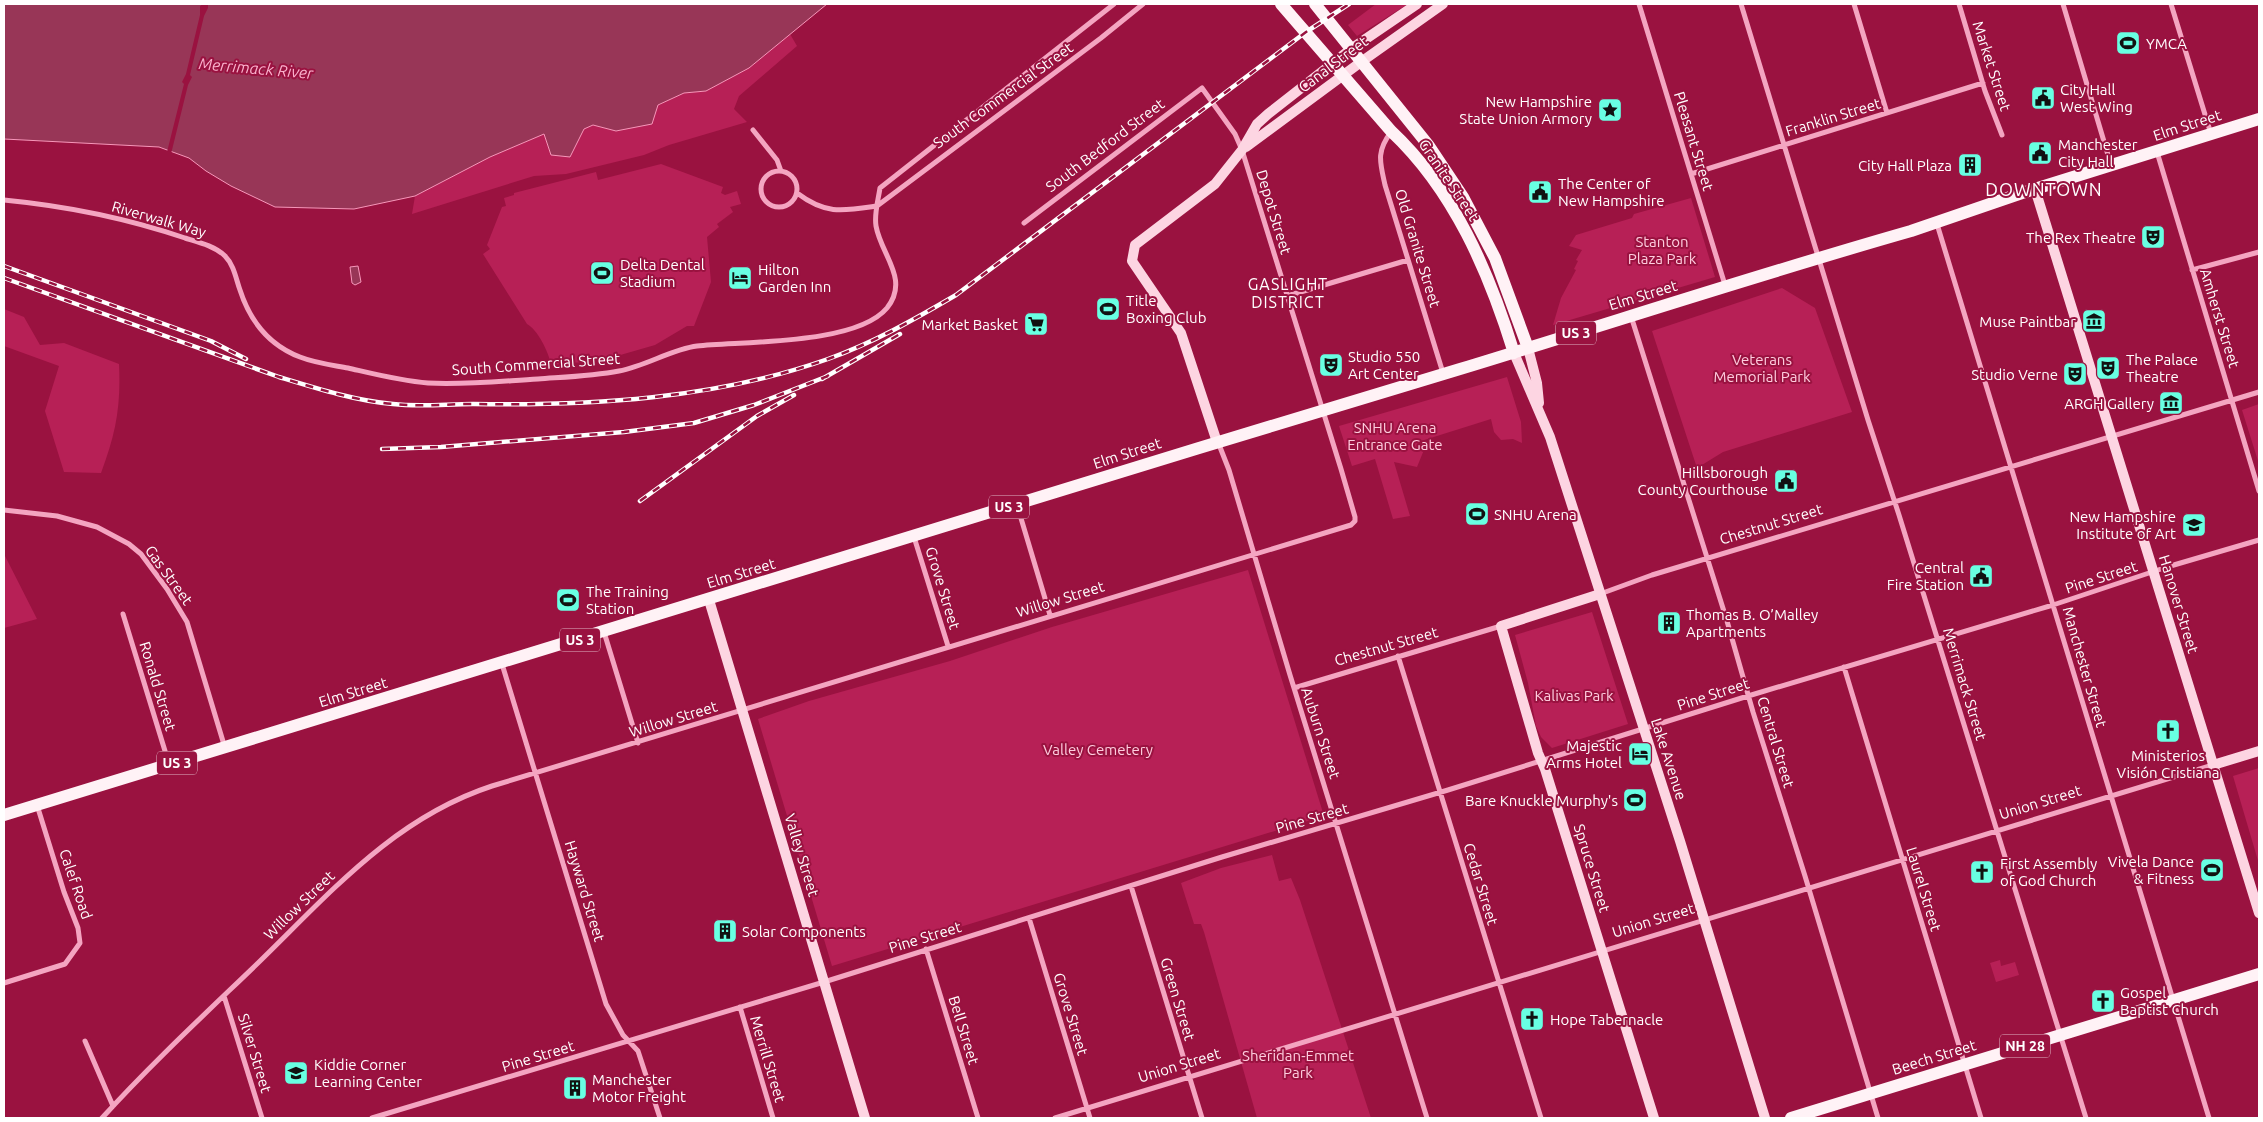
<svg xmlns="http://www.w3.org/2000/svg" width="2263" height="1122" viewBox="0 0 2263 1122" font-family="Ubuntu,sans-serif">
<rect width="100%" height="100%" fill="#9a1240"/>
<path fill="#b72056" d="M 1376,4 L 1408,4 L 1357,36 L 1348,25 Z
M 790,34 L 797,46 L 739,96 L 734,109 L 747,122 L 669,145 L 644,155 L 566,174 L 534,176 L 412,214 L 415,196 L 490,157 L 544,134 L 584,129 L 593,125 L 616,131 L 658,105 L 684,93 L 706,91 L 749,68 Z
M 661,164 L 723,187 L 721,193 L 725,195 L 737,191 L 741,204 L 730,207 L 733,212 L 717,224 L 719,227 L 707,237 L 711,282 L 694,326 L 687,326 L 655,345 L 603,360 L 551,365 C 549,352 537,329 527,324 L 483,254 L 490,249 L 487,245 L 502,207 L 506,206 L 504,198 L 514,195 L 514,193 L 596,172 L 598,180 Z
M 1691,198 L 1715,277 L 1553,325 L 1561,298 L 1576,270 L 1574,269 L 1578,261 L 1576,260 L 1582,250 L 1569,246 L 1576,235 L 1632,218 L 1634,214 Z
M 1782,288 L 1815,308 L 1852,412 L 1723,452 L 1697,468 L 1652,331 Z
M 4,309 L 24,317 L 40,345 L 64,343 L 119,364 C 121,406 116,433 101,473 L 64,472 L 45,411 L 59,366 L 4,346 Z
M 1507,377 L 1521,422 L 1522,443 L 1513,439 L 1501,440 L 1494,432 L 1491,419 L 1421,441 L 1426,445 L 1417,467 L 1394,462 L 1410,516 L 1393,519 L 1375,459 L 1352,466 L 1339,426 Z
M 2259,404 L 2259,464 L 2242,410 Z
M 4,554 L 37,619 L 4,628 Z
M 1248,570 L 1324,816 L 832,966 L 758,719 L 809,701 L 950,661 L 1052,627 Z
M 1592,612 L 1628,724 L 1552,748 L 1541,737 L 1536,726 L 1528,683 L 1515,635 Z
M 2259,768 L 2259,864 L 2233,776 Z
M 1272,855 L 1279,881 L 1291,878 L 1300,900 L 1371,1118 L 1257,1118 L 1204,932 L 1201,924 L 1194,924 L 1181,883 L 1221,868 Z
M 2000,960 L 2001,966 L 2015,962 L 2019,975 L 1996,982 L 1990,963 Z"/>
<path fill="#983657" stroke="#f797ba" d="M 4,4 L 827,4 L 749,68 L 706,91 L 684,93 L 658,105 L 652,124 L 616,131 L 593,125 L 584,129 L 570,157 L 551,155 L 544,134 L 490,157 L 415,196 L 354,209 L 275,207 L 231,186 L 206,171 L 189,158 L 159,147 L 4,139 Z
M 358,266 L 361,282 L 355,285 L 352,283 L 350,267 Z"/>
<path fill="#9a1240" d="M 203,4 L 208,4 L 208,8 L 204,16 L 190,75 L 192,77 L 188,85 L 171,154 L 167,152 L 184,84 L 182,82 L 186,74 L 200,15 L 200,6 Z"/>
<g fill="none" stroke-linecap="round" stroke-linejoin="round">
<path stroke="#f4a5c1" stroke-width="5" d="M 1639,4 L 1725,285
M 1741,4 L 1868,420 L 1899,515 L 2086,1118
M 1854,4 L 1887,113
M 1959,4 L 1985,91 L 2002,135
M 2063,4 L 2111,165
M 2171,4 L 2211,134
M 753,130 L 777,160 L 781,171
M 1391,132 C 1376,152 1380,162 1385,185 L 1443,373
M 2157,152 L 2259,491
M761 189a18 18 0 1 1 36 0a18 18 0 1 1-36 0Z
M 1691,174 L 1983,83
M 797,193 C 826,215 843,211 877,206
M 4,200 C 66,206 126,218 185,238 C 198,242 215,246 225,256 C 234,265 236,279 240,290 C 250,321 269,345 300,357 C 315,363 332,365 348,368 C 374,374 401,381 428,383 C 465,385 502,381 538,379 C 565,377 593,376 619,371 C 646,366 672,349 697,346 C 744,341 856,345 887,308 C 910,279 881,255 876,226 C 874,214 878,201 880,188 L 1114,4
M 877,206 L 1101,38 L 1143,4
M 1937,224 L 2209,1118
M 2192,270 L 2259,252
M 1287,296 L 1408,260
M 1631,316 L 1727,621 L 1753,712 L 1805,876 L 1878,1118
M 1218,442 L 1229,470 L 1290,675 L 1427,1118
M 1017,505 L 1050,615
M 4,510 L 57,516 L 97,527 L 129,544 L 141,554 L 167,589 L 187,622 L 225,748
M 914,537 L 948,646
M 1600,594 L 1652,575 L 2259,392
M 123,614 L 169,764
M 604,632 L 638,743
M 1398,656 L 1541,1118
M 502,664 L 606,1004 L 623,1035 L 638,1051 L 660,1118
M 1844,667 L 1981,1118
M 1294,688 L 1501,626
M 1131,886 L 1202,1118
M 1029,918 L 1090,1118
M 926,949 L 978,1118
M 4,983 L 65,964 L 80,943 L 78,928 L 64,892 L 37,805
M 224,996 L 262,1118
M 740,1007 L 773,1118
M 85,1041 L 113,1106
M 102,1118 C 151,1064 205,1014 258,963 C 330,893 394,818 492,786 L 1351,525 L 1355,521 L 1355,517 L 1341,469 L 1242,150 L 1235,134 L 1202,88 L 1024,223
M 372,1118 L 824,982 L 1222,857 L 1448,790 L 1748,696 L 2053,605 L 2167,567 L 2259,540
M 1055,1118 L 2213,765"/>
<path stroke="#fdd5e2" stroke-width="10" d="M 1246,147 L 1361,62 L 1443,4
M 2035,189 L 2259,913
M 1528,348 L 1537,383 L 1539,403
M 1514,353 L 1550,437 L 1680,841 L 1765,1118
M 1217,442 L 1181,333 L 1132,261 L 1135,245 L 1215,184 L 1242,150 L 1257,124 L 1268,114 L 1351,49 L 1417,4
M 1600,594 L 1501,626 L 1538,753 L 1545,769 L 1654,1118
M 709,600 L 865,1118
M 2213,765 L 2259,751"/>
<path stroke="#fff2f6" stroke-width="12" d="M 1281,4 L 1391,131 C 1454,190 1489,272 1514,353
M 1315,4 L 1429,146 L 1463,197 L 1495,258 L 1528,348
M 4,815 C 490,667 974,515 1460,369 C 1611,323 1760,274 1911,231 L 2022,193 L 2259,119
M 1791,1118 L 2259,974"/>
<defs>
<path id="rail" d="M 4,266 L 211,341 L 246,359
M 4,278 L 279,377 C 315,388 356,401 393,404 C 420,407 446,404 473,404 C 591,406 715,399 828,359 C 873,343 915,319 956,295 L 1306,32 L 1349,4
M 822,379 L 900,334
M 382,449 L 441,447 L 624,432 L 694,423 L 754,405 L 828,376
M 640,501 L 757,416 L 794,395"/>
</defs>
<use href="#rail" stroke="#fff" stroke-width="4.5"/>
<use href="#rail" stroke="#9a1240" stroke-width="2.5" stroke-dasharray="8" stroke-linecap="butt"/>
</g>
<defs>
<symbol id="stadium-square" viewBox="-11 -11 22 22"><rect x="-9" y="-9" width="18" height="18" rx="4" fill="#68ffe2" stroke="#9a1240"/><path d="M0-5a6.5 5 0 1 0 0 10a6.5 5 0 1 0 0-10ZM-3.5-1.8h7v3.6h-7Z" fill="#111"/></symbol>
<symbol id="civic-square" viewBox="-11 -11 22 22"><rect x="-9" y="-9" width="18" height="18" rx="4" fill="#68ffe2" stroke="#9a1240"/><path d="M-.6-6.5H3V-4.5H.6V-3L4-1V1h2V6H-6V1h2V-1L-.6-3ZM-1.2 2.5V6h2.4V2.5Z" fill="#111"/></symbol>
<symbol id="sight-square" viewBox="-11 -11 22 22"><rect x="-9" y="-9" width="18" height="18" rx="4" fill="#68ffe2" stroke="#9a1240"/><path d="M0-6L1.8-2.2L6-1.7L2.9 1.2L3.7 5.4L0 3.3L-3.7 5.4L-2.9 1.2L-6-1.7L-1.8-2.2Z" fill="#111"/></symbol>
<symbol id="building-square" viewBox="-11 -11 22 22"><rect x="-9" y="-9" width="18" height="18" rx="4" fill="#68ffe2" stroke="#9a1240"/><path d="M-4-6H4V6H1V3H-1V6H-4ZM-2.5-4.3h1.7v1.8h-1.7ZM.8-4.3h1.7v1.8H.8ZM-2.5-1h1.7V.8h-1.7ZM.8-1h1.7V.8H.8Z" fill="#111"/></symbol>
<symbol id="theatre-square" viewBox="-11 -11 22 22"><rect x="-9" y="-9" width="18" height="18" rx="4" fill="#68ffe2" stroke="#9a1240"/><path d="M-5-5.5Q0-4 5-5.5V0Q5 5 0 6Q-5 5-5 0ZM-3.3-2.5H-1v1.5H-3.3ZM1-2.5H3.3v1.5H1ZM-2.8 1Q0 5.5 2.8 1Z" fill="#111"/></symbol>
<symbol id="hotel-square" viewBox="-11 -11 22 22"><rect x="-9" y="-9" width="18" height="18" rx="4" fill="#68ffe2" stroke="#9a1240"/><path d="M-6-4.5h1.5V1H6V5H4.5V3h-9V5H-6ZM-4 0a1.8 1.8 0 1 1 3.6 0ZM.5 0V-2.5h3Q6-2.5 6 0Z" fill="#111"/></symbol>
<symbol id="museum-square" viewBox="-11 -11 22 22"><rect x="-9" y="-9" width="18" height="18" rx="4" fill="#68ffe2" stroke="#9a1240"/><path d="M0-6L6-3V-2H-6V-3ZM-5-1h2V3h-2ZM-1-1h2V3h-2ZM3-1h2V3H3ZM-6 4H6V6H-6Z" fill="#111"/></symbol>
<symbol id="supermarket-square" viewBox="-11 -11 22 22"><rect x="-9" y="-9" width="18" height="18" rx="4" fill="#68ffe2" stroke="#9a1240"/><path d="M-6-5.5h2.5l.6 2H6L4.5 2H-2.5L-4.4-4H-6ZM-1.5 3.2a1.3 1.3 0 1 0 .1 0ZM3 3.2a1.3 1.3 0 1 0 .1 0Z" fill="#111"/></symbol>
<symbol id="university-square" viewBox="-11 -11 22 22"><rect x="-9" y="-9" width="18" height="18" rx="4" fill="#68ffe2" stroke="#9a1240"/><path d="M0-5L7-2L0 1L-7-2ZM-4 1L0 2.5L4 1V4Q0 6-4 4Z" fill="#111"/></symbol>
<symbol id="church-square" viewBox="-11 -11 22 22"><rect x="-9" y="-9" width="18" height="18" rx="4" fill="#68ffe2" stroke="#9a1240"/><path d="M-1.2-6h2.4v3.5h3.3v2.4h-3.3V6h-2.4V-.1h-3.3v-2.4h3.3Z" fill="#111"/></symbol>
<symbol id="school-square" viewBox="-11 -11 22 22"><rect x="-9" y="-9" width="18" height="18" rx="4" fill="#68ffe2" stroke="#9a1240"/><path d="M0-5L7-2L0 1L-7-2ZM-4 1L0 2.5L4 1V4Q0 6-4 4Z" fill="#111"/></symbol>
</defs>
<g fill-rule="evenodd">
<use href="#stadium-square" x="2114" y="29" width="28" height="28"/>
<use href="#civic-square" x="2029" y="84" width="28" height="28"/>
<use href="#sight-square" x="1596" y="96" width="28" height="28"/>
<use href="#civic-square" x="2026" y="139" width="28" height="28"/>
<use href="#building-square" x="1956" y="151" width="28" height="28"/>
<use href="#civic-square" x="1526" y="178" width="28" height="28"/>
<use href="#theatre-square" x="2139" y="223" width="28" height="28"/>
<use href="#stadium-square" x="588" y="259" width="28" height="28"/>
<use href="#hotel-square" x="726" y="264" width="28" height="28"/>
<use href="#stadium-square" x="1094" y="295" width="28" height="28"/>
<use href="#museum-square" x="2080" y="307" width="28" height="28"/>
<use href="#supermarket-square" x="1022" y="310" width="28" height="28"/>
<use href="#theatre-square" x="1317" y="351" width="28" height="28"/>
<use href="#theatre-square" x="2094" y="354" width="28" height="28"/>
<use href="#theatre-square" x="2061" y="360" width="28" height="28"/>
<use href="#museum-square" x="2157" y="389" width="28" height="28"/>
<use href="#civic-square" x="1772" y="467" width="28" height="28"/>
<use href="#stadium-square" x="1463" y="500" width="28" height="28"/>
<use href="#university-square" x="2180" y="511" width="28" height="28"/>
<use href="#civic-square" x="1967" y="562" width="28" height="28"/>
<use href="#stadium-square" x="554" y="586" width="28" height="28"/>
<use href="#building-square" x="1655" y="609" width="28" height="28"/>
<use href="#church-square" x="2154" y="717" width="28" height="28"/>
<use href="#hotel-square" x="1626" y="740" width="28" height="28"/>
<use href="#stadium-square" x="1621" y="786" width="28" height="28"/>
<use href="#stadium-square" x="2198" y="856" width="28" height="28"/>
<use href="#church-square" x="1968" y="858" width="28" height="28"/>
<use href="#building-square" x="711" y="917" width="28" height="28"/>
<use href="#church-square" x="2089" y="987" width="28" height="28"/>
<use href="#church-square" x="1518" y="1005" width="28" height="28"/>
<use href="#school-square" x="282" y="1059" width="28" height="28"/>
<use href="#building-square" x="561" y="1074" width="28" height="28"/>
</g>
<g text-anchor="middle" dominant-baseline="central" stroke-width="4" stroke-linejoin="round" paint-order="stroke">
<g fill="#9a1240" stroke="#e1b8c6" stroke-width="1">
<rect x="1556" y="321.5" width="40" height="23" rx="4"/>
<rect x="989" y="495.5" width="40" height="23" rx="4"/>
<rect x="560" y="628.5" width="40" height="23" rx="4"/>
<rect x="157" y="751.5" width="40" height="23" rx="4"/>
<rect x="2000" y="1034.5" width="50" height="23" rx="4"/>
</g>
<g font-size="14" font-weight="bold" fill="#fff">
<text x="1576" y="333">US 3</text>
<text x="1009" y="507">US 3</text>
<text x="580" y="640">US 3</text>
<text x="177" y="763">US 3</text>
<text x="2025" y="1046">NH 28</text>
</g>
<g font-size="15" fill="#fff" stroke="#9a1240" text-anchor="start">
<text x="2146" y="43">YMCA</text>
<text x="2060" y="89">City Hall<tspan x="2060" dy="17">West Wing</tspan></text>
<text x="1592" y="101" text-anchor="end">New Hampshire<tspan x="1592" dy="17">State Union Armory</tspan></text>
<text x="2058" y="144">Manchester<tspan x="2058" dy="17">City Hall</tspan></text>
<text x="1952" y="165" text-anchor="end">City Hall Plaza</text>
<text x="1558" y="183">The Center of<tspan x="1558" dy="17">New Hampshire</tspan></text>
<text x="2136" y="237" text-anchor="end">The Rex Theatre</text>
<text x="620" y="264">Delta Dental<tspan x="620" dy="17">Stadium</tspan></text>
<text x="758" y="269">Hilton<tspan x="758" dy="17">Garden Inn</tspan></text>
<text x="1126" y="300">Title<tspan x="1126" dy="17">Boxing Club</tspan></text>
<text x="2076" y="321" text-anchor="end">Muse Paintbar</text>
<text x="1018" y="324" text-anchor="end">Market Basket</text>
<text x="1348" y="356">Studio 550<tspan x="1348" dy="17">Art Center</tspan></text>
<text x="2126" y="359">The Palace<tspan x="2126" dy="17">Theatre</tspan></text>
<text x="2058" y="374" text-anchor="end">Studio Verne</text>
<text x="2154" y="403" text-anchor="end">ARGH Gallery</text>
<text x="1768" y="472" text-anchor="end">Hillsborough<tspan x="1768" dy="17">County Courthouse</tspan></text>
<text x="1494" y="514">SNHU Arena</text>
<text x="2176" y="516" text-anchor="end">New Hampshire<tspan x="2176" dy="17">Institute of Art</tspan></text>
<text x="1964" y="567" text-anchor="end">Central<tspan x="1964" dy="17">Fire Station</tspan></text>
<text x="586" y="591">The Training<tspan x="586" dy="17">Station</tspan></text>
<text x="1686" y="614">Thomas B. O’Malley<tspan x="1686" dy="17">Apartments</tspan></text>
<text x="1622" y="745" text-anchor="end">Majestic<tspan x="1622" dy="17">Arms Hotel</tspan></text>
<text x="2168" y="755" text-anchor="middle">Ministerios<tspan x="2168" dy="17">Visión Cristiana</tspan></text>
<text x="1618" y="800" text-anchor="end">Bare Knuckle Murphy's</text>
<text x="2194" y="861" text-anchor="end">Vivela Dance<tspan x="2194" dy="17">&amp; Fitness</tspan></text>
<text x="2000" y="863">First Assembly<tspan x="2000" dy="17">of God Church</tspan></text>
<text x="742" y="931">Solar Components</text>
<text x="2120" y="992">Gospel<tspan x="2120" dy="17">Baptist Church</tspan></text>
<text x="1550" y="1019">Hope Tabernacle</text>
<text x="314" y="1064">Kiddie Corner<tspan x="314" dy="17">Learning Center</tspan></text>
<text x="592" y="1079">Manchester<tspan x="592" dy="17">Motor Freight</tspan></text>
</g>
<g font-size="15" fill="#fff" stroke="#9a1240">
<text transform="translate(1333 64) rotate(-37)">Canal Street</text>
<text transform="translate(1992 66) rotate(72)">Market Street</text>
<text transform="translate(1003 95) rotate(-36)">South Commercial Street</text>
<text transform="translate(1833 117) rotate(-17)">Franklin Street</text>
<text transform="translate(2187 125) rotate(-18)">Elm Street</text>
<text transform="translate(1694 141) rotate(73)">Pleasant Street</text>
<text transform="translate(1105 145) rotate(-37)">South Bedford Street</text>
<text transform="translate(1449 180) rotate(56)">Granite Street</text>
<text transform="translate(1274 212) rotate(73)">Depot Street</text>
<text transform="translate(159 219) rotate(16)">Riverwalk Way</text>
<text transform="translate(1418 248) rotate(73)">Old Granite Street</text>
<text transform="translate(1643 295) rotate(-17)">Elm Street</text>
<text transform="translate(2220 318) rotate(73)">Amherst Street</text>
<text transform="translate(536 364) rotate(-4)">South Commercial Street</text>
<text transform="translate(1127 453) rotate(-18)">Elm Street</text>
<text transform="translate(1771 524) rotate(-17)">Chestnut Street</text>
<text transform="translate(741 573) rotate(-17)">Elm Street</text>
<text transform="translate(169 575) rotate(54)">Gas Street</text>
<text transform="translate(2101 577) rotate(-18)">Pine Street</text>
<text transform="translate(943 588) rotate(73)">Grove Street</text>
<text transform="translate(1060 599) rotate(-17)">Willow Street</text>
<text transform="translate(2179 604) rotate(73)">Hanover Street</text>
<text transform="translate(1386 646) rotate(-16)">Chestnut Street</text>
<text transform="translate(2085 667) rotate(74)">Manchester Street</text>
<text transform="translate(1965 684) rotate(73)">Merrimack Street</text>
<text transform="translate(158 686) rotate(73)">Ronald Street</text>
<text transform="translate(353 692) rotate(-17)">Elm Street</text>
<text transform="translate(1713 694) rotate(-18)">Pine Street</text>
<text transform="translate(673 719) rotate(-17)">Willow Street</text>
<text transform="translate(1321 733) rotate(72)">Auburn Street</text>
<text transform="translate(1776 742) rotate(73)">Central Street</text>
<text transform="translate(1669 759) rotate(72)">Lake Avenue</text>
<text transform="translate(2040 802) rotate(-17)">Union Street</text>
<text transform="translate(1312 818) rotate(-16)">Pine Street</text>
<text transform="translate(802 855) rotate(73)">Valley Street</text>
<text transform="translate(1592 868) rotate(73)">Spruce Street</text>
<text transform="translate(76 884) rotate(71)">Calef Road</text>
<text transform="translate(1481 884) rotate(73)">Cedar Street</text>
<text transform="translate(1924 889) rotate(73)">Laurel Street</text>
<text transform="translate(585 891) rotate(73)">Hayward Street</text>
<text transform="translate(299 905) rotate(-44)">Willow Street</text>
<text transform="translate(1653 920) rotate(-17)">Union Street</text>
<text transform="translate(925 937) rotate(-17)">Pine Street</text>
<text transform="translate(1178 999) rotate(73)">Green Street</text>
<text transform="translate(1071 1014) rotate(73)">Grove Street</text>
<text transform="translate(964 1030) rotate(73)">Bell Street</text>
<text transform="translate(255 1053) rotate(73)">Silver Street</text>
<text transform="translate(538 1056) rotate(-17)">Pine Street</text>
<text transform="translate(1934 1057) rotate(-17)">Beech Street</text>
<text transform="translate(768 1059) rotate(73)">Merrill Street</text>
<text transform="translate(1179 1065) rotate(-17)">Union Street</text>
</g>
<g font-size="15" fill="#fecdde" stroke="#9a1240">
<text x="1662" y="241">Stanton<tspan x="1662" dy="17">Plaza Park</tspan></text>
<text x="1762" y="359">Veterans<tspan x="1762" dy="17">Memorial Park</tspan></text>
<text x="1395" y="427">SNHU Arena<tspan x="1395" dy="17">Entrance Gate</tspan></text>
<text x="1574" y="695">Kalivas Park</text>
<text x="1098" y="749">Valley Cemetery</text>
<text x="1298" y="1055">Sheridan-Emmet<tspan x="1298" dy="17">Park</tspan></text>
</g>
<g font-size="16" font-style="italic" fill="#fab1cc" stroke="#9a1240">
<text transform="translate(256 68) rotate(5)">Merrimack River</text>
</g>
<g font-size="16" letter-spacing="1" fill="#fff" stroke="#9a1240">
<text x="1288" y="284">GASLIGHT<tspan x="1288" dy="18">DISTRICT</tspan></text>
</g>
<g font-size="18" letter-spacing="1" fill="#fff" stroke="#9a1240">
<text x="2044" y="189">DOWNTOWN</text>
</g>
</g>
<rect width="2263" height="1122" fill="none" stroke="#ffffff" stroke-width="10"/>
</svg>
